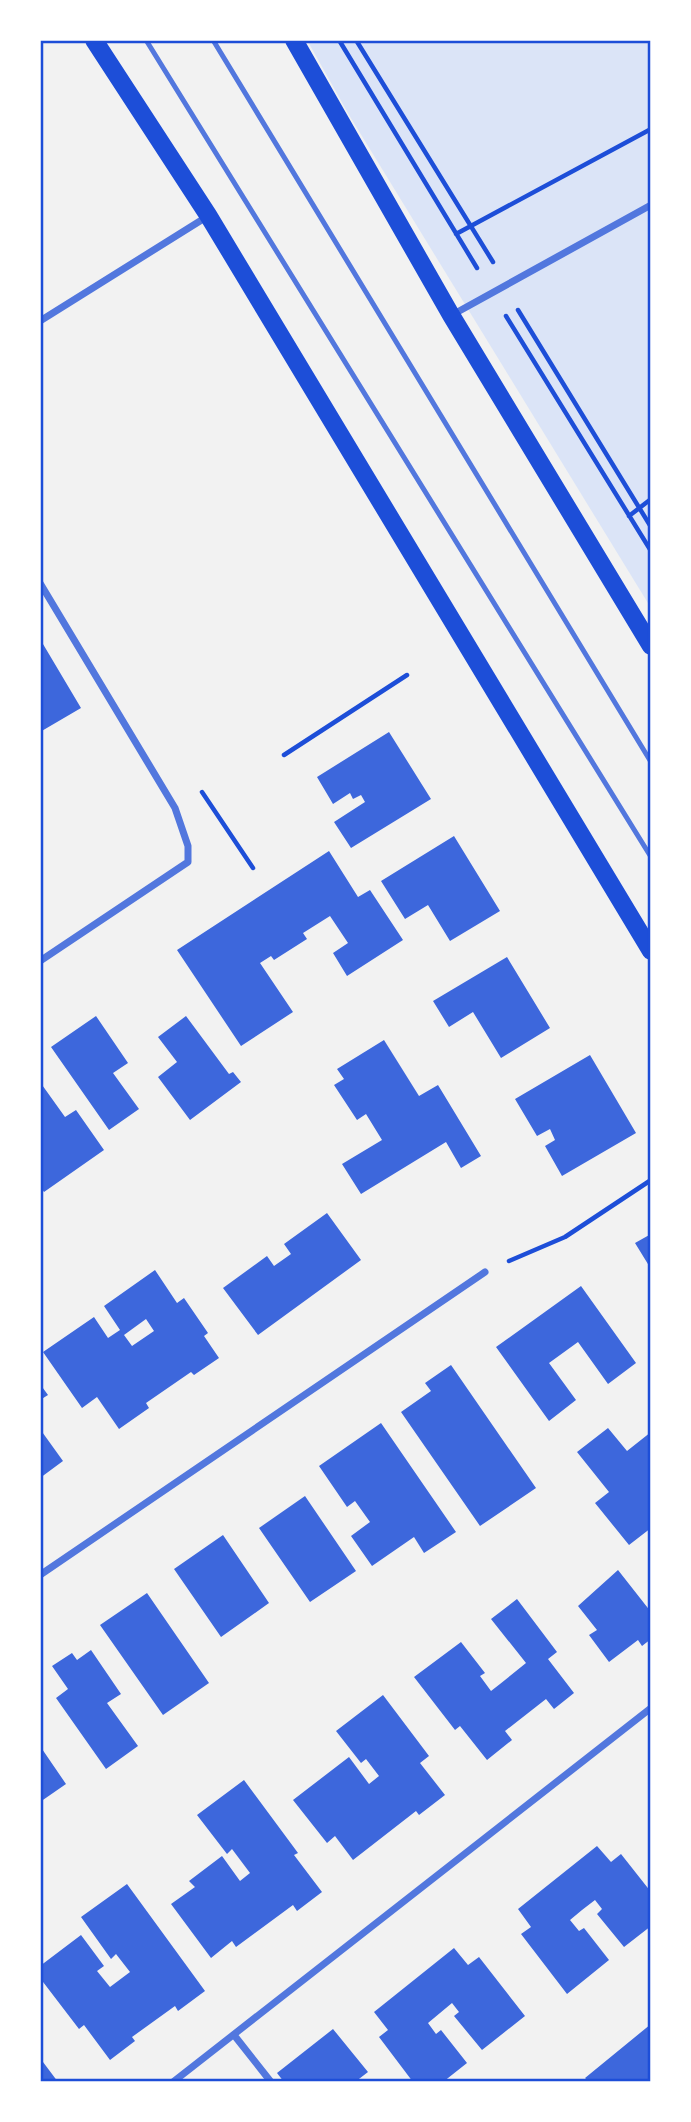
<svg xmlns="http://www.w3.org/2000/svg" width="691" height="2122" viewBox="0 0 691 2122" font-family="'Noto Sans',sans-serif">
<rect width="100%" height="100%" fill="#f2f2f2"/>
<path fill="#dbe4f7" d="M 307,40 L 651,40 L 651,608 L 349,115 Z"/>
<path fill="#3d67dc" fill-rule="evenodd" d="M 40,639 L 81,708 L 40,732 Z
M 389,732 L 431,799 L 351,848 L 334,822 L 365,802 L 361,795 L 353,799 L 350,793 L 333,804 L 317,777 Z
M 454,836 L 500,911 L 450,941 L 428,905 L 405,919 L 381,881 Z
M 329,851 L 358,897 L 370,890 L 403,940 L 347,976 L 333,953 L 348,943 L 330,916 L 303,933 L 307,939 L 274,960 L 271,956 L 260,963 L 293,1012 L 241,1046 L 177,950 Z
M 507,957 L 550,1028 L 501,1058 L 473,1012 L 449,1027 L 433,1001 Z
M 96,1016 L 128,1063 L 113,1073 L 139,1109 L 109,1130 L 51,1047 Z
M 186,1016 L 229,1074 L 233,1072 L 241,1082 L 190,1120 L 158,1077 L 177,1062 L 158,1037 Z
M 384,1040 L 419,1096 L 438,1085 L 481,1156 L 461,1168 L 446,1142 L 361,1194 L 342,1164 L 382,1140 L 366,1114 L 357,1120 L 334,1085 L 344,1079 L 337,1069 Z
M 590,1055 L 636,1133 L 562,1176 L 545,1146 L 555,1140 L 550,1129 L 537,1136 L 515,1099 Z
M 40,1082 L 65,1117 L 76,1110 L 104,1150 L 44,1192 L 40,1186 Z
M 327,1213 L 361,1260 L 258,1335 L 223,1288 L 267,1256 L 274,1266 L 291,1254 L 284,1244 Z
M 651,1234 L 651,1269 L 635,1243 Z
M 155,1270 L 177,1303 L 184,1298 L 208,1333 L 204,1336 L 219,1358 L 194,1375 L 191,1372 L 146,1403 L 149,1408 L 119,1429 L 97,1397 L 82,1408 L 43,1352 L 94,1317 L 108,1338 L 120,1330 L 104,1306 ZM 146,1319 L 154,1331 L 132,1346 L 124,1335 Z
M 581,1286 L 636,1363 L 608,1384 L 578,1342 L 549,1363 L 576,1400 L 549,1421 L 496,1347 Z
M 451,1365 L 536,1488 L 480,1526 L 401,1412 L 431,1391 L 425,1383 Z
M 40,1384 L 48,1395 L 40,1400 Z
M 381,1423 L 456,1532 L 424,1553 L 414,1537 L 372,1566 L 351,1536 L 370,1522 L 355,1501 L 347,1507 L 319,1466 Z
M 608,1428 L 627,1451 L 651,1432 L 651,1528 L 629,1545 L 595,1503 L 609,1492 L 577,1452 Z
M 40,1429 L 63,1461 L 40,1478 Z
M 305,1496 L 356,1571 L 310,1602 L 259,1528 Z
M 223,1535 L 269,1603 L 221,1637 L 174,1569 Z
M 618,1570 L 651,1612 L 651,1639 L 642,1646 L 638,1640 L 609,1662 L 589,1635 L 597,1630 L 578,1606 Z
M 147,1593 L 209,1683 L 163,1715 L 100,1625 Z
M 517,1599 L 557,1652 L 548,1659 L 574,1693 L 554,1709 L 546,1699 L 505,1731 L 512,1740 L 487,1760 L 460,1726 L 455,1730 L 414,1677 L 461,1642 L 485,1673 L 480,1676 L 491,1691 L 500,1684 L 526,1663 L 491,1619 Z
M 91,1650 L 121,1694 L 107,1703 L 138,1746 L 106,1769 L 56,1698 L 68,1689 L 52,1666 L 72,1653 L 77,1660 Z
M 383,1695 L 429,1756 L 420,1763 L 445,1795 L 419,1815 L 416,1811 L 353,1860 L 335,1836 L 327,1843 L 293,1800 L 349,1757 L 369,1784 L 379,1776 L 366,1759 L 361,1763 L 336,1731 Z
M 40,1746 L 66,1784 L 40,1802 Z
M 244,1780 L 298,1853 L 294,1855 L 322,1892 L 297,1911 L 293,1905 L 236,1947 L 232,1941 L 211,1958 L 171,1904 L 195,1887 L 189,1881 L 222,1856 L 240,1881 L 250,1873 L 232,1849 L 227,1854 L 197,1815 Z
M 597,1846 L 611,1862 L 621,1854 L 651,1892 L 651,1926 L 624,1947 L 597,1914 L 602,1909 L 595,1900 L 582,1910 L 570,1920 L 579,1931 L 584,1928 L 609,1960 L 567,1994 L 521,1934 L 531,1927 L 518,1909 Z
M 127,1884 L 205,1991 L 178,2011 L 175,2006 L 132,2037 L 135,2041 L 110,2060 L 84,2025 L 79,2029 L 40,1978 L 40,1966 L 81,1935 L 104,1966 L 97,1971 L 110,1987 L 130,1972 L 116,1954 L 111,1959 L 81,1917 Z
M 454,1948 L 468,1965 L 479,1957 L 525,2016 L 482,2050 L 454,2016 L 459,2012 L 452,2003 L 428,2023 L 436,2034 L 441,2030 L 467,2063 L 443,2082 L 413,2082 L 379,2037 L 388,2030 L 374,2012 Z
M 651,2024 L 651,2082 L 585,2082 L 587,2080 L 585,2078 Z
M 333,2029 L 368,2072 L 355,2082 L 284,2082 L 277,2073 Z
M 40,2058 L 58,2082 L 40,2082 Z"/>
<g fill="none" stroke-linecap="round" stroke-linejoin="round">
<path stroke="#1d4ed8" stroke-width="4.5" d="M 339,40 L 477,268
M 356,40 L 493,262
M 456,234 L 651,129
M 518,310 L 651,527
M 506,316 L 651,551
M 629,516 L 651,499
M 284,755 L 407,675
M 202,792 L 253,868
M 509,1261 L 565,1237 L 651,1180"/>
<path stroke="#5277de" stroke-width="5" d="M 146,40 L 651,857
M 213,40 L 651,762"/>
<path stroke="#5277de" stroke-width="7" d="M 452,315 L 651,205
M 40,321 L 208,216
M 40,583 L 175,808 L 188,846 L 188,862 L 40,961
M 40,1575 L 485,1272
M 234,2035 L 271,2082
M 173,2082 L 651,1708"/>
<path stroke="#1d4ed8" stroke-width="18" d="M 94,40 L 208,215 L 651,951
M 294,40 L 451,315 L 651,646"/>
</g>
<rect width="691" height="2122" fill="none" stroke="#ffffff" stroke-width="84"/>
<rect x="42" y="42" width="607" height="2038" fill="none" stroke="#1d4ed8" stroke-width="2.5"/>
</svg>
